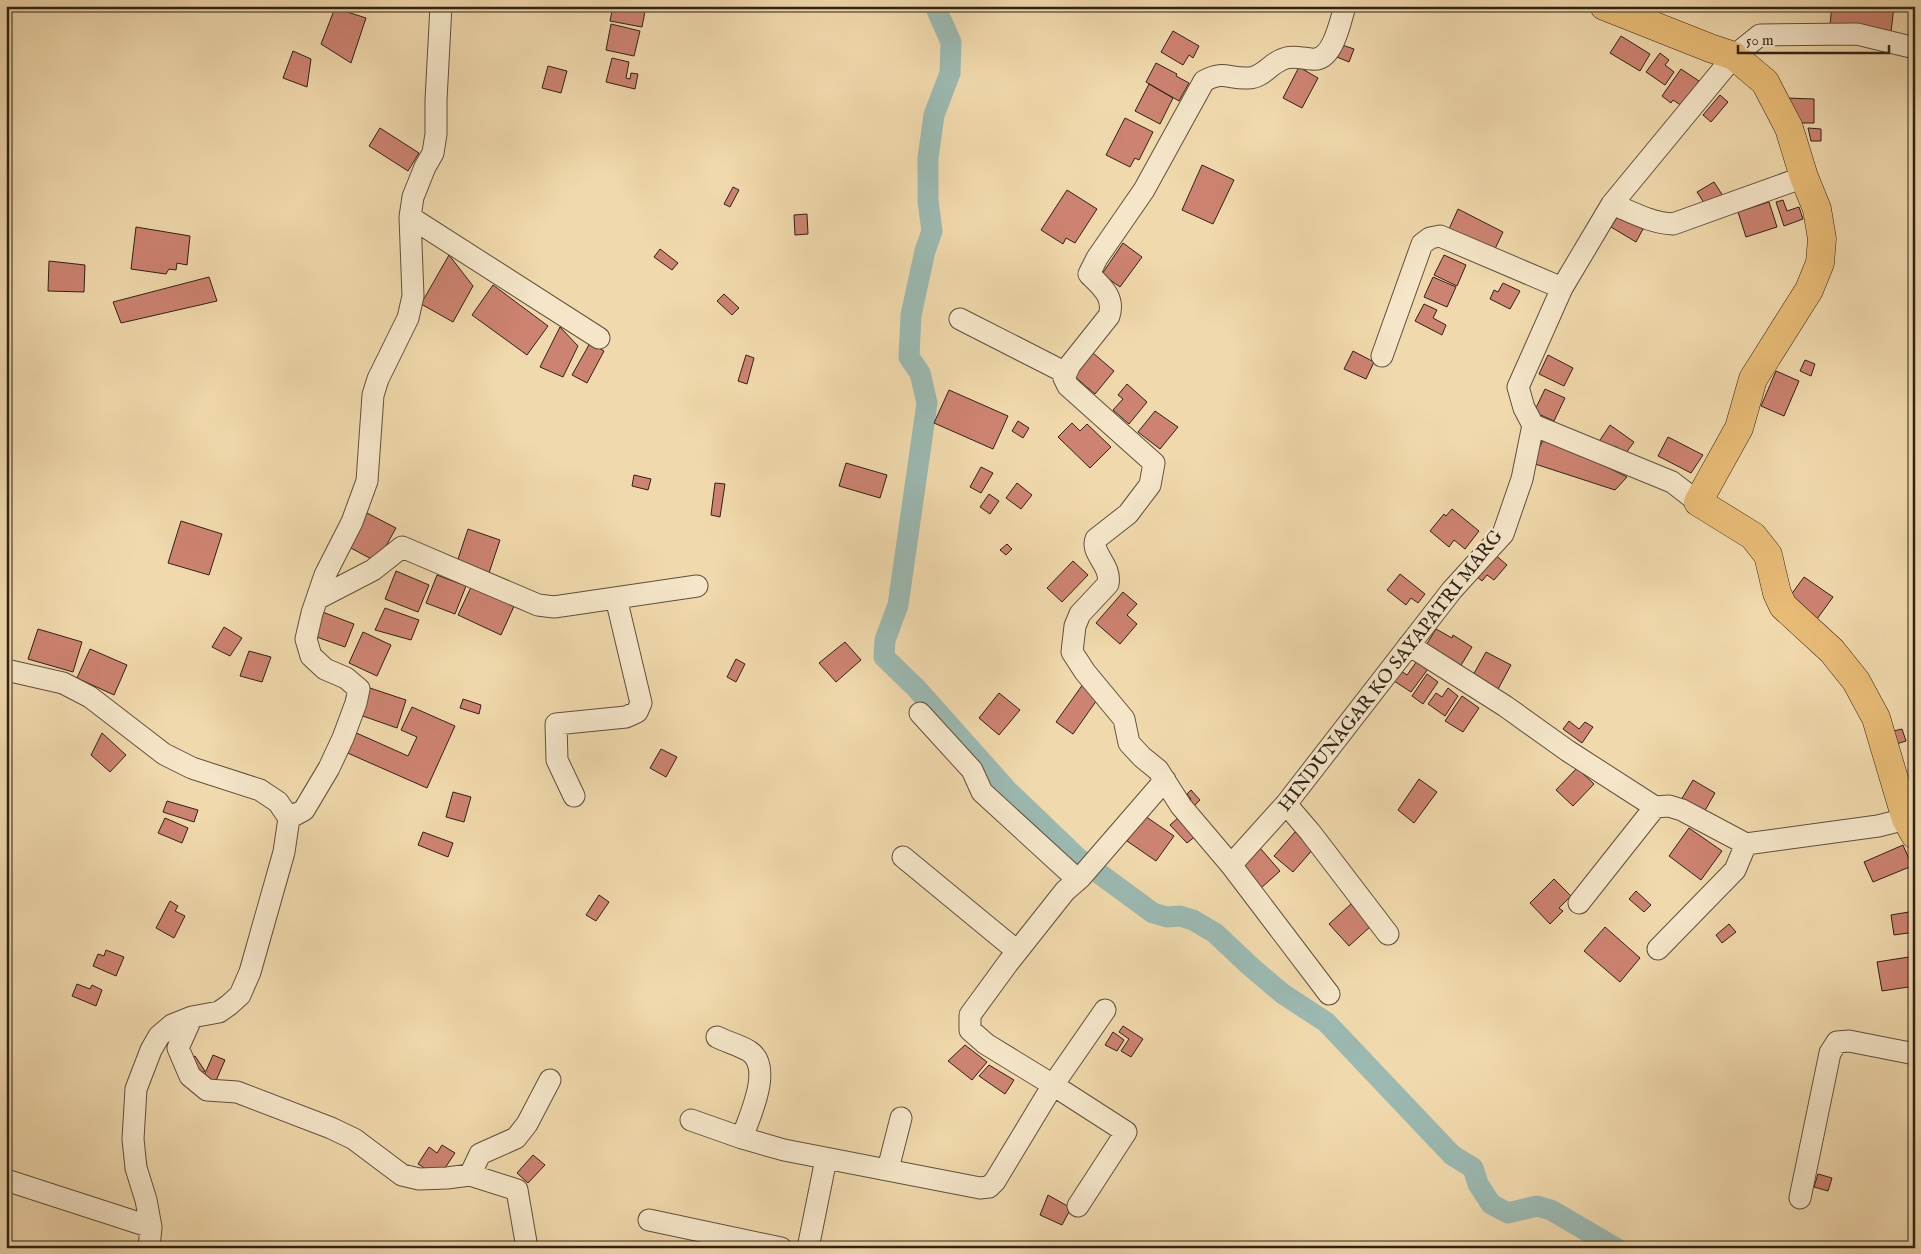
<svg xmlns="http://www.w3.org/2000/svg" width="1921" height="1254" viewBox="0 0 1921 1254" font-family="'IM FELL English',serif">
<rect width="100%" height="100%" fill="#f0d9ac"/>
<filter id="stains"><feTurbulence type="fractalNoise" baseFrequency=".004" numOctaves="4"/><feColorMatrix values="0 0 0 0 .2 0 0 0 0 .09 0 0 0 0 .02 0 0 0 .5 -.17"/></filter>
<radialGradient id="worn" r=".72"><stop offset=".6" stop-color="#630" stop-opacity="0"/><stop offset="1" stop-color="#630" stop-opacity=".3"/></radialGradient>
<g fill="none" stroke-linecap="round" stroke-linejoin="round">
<path stroke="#9bb9b1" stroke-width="21" d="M 935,6 L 951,42 L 950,73 L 934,115 L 928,158 L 928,201 L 932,231 L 925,251 L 911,315 L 909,357 L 920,373 L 927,403 L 898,605 L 885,640 L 884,657 L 917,689 L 1008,791 L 1078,858 L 1153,913 L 1167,917 L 1180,916 L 1193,920 L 1215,933 L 1250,966 L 1283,994 L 1326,1022 L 1452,1155 L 1473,1168 L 1478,1184 L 1491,1204 L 1508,1213 L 1537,1206 L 1551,1210 L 1616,1248"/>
</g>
<path fill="#cd8371" stroke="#2f2217" d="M 613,6 L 646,6 L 642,27 L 610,21 Z
M 1832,6 L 1894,6 L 1891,32 L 1830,24 Z
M 335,8 L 366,18 L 351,63 L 321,44 Z
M 611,24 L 640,31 L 634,56 L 606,50 Z
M 1173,31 L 1199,46 L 1193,58 L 1189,55 L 1183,65 L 1161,52 Z
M 1621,36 L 1650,54 L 1640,71 L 1610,53 Z
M 1342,45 L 1354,49 L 1349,62 L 1337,57 Z
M 293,51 L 311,59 L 307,87 L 283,78 Z
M 1660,53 L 1669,60 L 1665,65 L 1674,72 L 1665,85 L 1646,72 Z
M 612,58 L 629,62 L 626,78 L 630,79 L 631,73 L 638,74 L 635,89 L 606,82 Z
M 1156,63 L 1177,74 L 1176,76 L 1189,83 L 1179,101 L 1146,82 Z
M 548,66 L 567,71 L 561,93 L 542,88 Z
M 1299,67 L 1318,78 L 1302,108 L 1283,98 Z
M 1681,69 L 1699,81 L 1682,106 L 1673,100 L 1671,103 L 1662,96 Z
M 1149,84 L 1173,98 L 1160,124 L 1135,111 Z
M 1720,95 L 1728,102 L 1711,122 L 1703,115 Z
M 1786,98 L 1814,99 L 1814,123 L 1801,123 Z
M 1125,118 L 1153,132 L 1139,160 L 1135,158 L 1130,167 L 1106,155 Z
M 380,128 L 419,153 L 408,171 L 369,146 Z
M 1808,128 L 1821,129 L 1821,141 L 1811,141 Z
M 1202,165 L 1234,180 L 1213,224 L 1182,210 Z
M 1714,182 L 1723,196 L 1706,206 L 1697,192 Z
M 733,187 L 739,190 L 730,207 L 724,204 Z
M 1067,190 L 1097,209 L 1075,243 L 1066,238 L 1063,244 L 1041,230 Z
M 1783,200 L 1787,211 L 1799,207 L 1803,219 L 1784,226 L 1776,202 Z
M 1769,202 L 1777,227 L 1746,237 L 1738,212 Z
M 1458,209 L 1503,232 L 1494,251 L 1449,229 Z
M 807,214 L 808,234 L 795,235 L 794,215 Z
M 1619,214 L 1643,229 L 1636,242 L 1611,227 Z
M 136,227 L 190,236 L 187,265 L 177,263 L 176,270 L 169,269 L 166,274 L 131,269 Z
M 1123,243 L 1142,257 L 1120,287 L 1102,274 Z
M 660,249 L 678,263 L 672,270 L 654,257 Z
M 449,255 L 473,286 L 453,322 L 421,304 Z
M 1444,255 L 1466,265 L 1457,286 L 1434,275 Z
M 49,261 L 85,265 L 84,292 L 48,291 Z
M 209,277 L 217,301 L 121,323 L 113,302 Z
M 1433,277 L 1456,287 L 1447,307 L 1424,297 Z
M 1503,283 L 1520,291 L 1510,309 L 1490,299 L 1494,290 L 1498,292 Z
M 493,285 L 548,326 L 527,355 L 472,315 Z
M 724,294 L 739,308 L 732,315 L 717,301 Z
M 1424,304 L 1437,310 L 1433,318 L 1446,325 L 1442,335 L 1415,321 Z
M 560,327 L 578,346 L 563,377 L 540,367 Z
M 590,343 L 604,351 L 587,383 L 572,375 Z
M 1353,351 L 1374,362 L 1366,379 L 1344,369 Z
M 1093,353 L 1114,371 L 1095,394 L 1074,376 Z
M 746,355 L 754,358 L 747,384 L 738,381 Z
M 1548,355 L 1573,368 L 1564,386 L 1539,374 Z
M 1805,360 L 1815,364 L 1811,376 L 1800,371 Z
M 1776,371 L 1799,381 L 1784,416 L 1761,406 Z
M 1127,384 L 1147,402 L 1129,424 L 1113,410 L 1123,399 L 1118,395 Z
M 1545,389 L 1565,398 L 1554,421 L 1534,412 Z
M 949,390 L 1008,416 L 993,449 L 934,423 Z
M 1155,411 L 1178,427 L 1160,449 L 1138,432 Z
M 1018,421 L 1029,428 L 1023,438 L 1012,431 Z
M 1072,423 L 1080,431 L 1087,424 L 1111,447 L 1090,468 L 1058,437 Z
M 1610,425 L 1634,442 L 1626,453 L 1615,446 L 1610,452 L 1598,443 Z
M 1545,436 L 1627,477 L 1615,490 L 1532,463 Z
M 1668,437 L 1703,455 L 1691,473 L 1658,456 Z
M 846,463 L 887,475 L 880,498 L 839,486 Z
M 981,467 L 993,473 L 981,493 L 970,487 Z
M 634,475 L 651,479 L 648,490 L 632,486 Z
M 715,483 L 725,484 L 720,517 L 711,515 Z
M 1017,483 L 1032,495 L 1021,509 L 1006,498 Z
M 989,494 L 999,501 L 990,514 L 980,507 Z
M 1452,509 L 1479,531 L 1465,549 L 1454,540 L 1449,547 L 1430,531 L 1444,514 L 1446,516 Z
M 367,513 L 396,528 L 377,562 L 349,547 Z
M 181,521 L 222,534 L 209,575 L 168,563 Z
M 468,529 L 500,540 L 488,576 L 456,565 Z
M 1007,544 L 1012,549 L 1006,555 L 1000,550 Z
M 1493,553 L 1507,565 L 1494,580 L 1487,575 L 1482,581 L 1475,575 Z
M 1073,561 L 1088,575 L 1062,602 L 1047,588 Z
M 396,571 L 429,585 L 418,612 L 385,599 Z
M 1400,574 L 1425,594 L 1418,603 L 1411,598 L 1406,605 L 1387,590 Z
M 437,575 L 466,586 L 455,614 L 426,603 Z
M 1804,577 L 1833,597 L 1817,619 L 1788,599 Z
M 472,585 L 515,604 L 501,635 L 458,615 Z
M 1123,592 L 1137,604 L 1127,615 L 1137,624 L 1120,644 L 1096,623 Z
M 385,608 L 419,620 L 411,640 L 375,630 Z
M 320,611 L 354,624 L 345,647 L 311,635 Z
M 224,627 L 242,638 L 230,656 L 212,647 Z
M 38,629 L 82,642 L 73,672 L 28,659 Z
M 1436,629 L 1452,638 L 1453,635 L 1472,647 L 1460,667 L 1425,647 Z
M 363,632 L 391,645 L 377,676 L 349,663 Z
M 845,642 L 861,660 L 836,682 L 819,663 Z
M 90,649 L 127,665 L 114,695 L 77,678 Z
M 249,651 L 271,657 L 262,682 L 240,676 Z
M 1486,652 L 1511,665 L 1497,691 L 1472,677 Z
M 736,659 L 745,664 L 736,682 L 727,677 Z
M 1417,661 L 1428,669 L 1411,692 L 1391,679 L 1398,669 L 1407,675 Z
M 1427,674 L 1438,682 L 1423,704 L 1412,696 Z
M 1086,680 L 1099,697 L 1073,734 L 1056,722 Z
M 370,688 L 406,700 L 397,728 L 360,715 Z
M 1448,688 L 1458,696 L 1445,716 L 1428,704 L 1436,693 L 1442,697 Z
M 999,693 L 1020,710 L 999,735 L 979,718 Z
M 1462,696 L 1479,708 L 1463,732 L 1445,721 Z
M 463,699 L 481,705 L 479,714 L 460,708 Z
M 412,707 L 455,726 L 427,788 L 343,751 L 352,731 L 408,756 L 417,737 L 401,730 Z
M 1569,721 L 1579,729 L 1585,722 L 1593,727 L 1582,743 L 1563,729 Z
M 1902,729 L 1906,741 L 1893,745 L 1889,732 Z
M 102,733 L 126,755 L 110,772 L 91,755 Z
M 661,749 L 677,757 L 666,777 L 650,768 Z
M 1577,768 L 1594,784 L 1573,806 L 1556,790 Z
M 1419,779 L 1437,792 L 1414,823 L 1398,810 Z
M 1693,780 L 1715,793 L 1703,814 L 1681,800 Z
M 1191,790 L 1200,800 L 1192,808 L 1187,804 L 1191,799 L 1187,794 Z
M 453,792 L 471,797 L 464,822 L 446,817 Z
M 167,801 L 198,810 L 194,822 L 163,812 Z
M 1145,816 L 1174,836 L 1156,861 L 1127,841 Z
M 1179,817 L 1196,836 L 1187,843 L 1170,825 Z
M 165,818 L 188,828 L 182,843 L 158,833 Z
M 1689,828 L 1722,851 L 1701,880 L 1669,856 Z
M 423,832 L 453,843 L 448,857 L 418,845 Z
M 1295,832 L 1314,848 L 1293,872 L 1274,856 Z
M 1903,845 L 1912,866 L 1873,882 L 1864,862 Z
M 1260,848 L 1280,871 L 1261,888 L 1241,865 Z
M 1554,879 L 1571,896 L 1559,908 L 1563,911 L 1550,924 L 1530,903 Z
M 1636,891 L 1651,905 L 1644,912 L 1629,899 Z
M 599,895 L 609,902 L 596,921 L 586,915 Z
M 170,901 L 178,906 L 175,911 L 185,916 L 174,938 L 156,928 Z
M 1351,904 L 1371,926 L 1349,946 L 1329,924 Z
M 1915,911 L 1915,932 L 1894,935 L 1891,915 Z
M 1729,924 L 1736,932 L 1722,943 L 1716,935 Z
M 1605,927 L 1640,958 L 1620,982 L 1584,951 Z
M 106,950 L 124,957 L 116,976 L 93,966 L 98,954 L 104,956 Z
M 1915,956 L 1915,986 L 1882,991 L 1877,962 Z
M 77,984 L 90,989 L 92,985 L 102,990 L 96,1006 L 72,996 Z
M 1123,1026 L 1143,1039 L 1131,1057 L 1121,1051 L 1129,1039 L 1119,1032 Z
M 1113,1032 L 1124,1040 L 1117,1051 L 1105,1045 Z
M 965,1045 L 987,1062 L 972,1080 L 948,1061 Z
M 213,1055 L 225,1060 L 215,1083 L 203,1078 Z
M 195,1056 L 205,1071 L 196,1077 L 186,1062 Z
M 989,1065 L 1014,1080 L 1005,1094 L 979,1076 Z
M 442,1145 L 455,1153 L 439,1177 L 418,1164 L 429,1147 L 437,1153 Z
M 533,1155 L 545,1165 L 528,1183 L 517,1173 Z
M 1818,1174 L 1832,1178 L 1828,1191 L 1814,1187 Z
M 1048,1195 L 1071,1208 L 1062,1225 L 1040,1215 Z"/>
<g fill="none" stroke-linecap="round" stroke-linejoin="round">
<defs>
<path id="minor" d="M 1612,204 C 1632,212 1651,223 1673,224 L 1804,177
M 410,217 L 599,338
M 960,319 L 1066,373
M 1382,356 L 1422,244 L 1430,238 L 1440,236 L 1562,288
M 1533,425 L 1524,408 L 1518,387 L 1562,288 L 1612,204 L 1734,56 L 1760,35 L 1857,34 L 1915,48
M 317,599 L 373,570 L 402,547 L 538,605 L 554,607 L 697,586
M 1409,645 L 1505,706 L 1568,751 L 1655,807 L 1669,806 L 1682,810 L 1746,844 L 1878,826 L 1906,819
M 6,670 L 63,683 L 90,697 L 164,754 L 192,768 L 260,790 L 278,802 L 289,818 L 284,852 L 250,972 L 240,995 L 229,1005 L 219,1012 L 192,1017 L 172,1025 L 159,1036 L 151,1050 L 136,1089 L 133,1139 L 136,1168 L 146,1200 L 151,1227 L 149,1248
M 920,713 L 972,770 L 982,792 L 1078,880
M 574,796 L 557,760 L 556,724 L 626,717 L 637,712 L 641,703 L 616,598
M 1286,804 L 1310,832 L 1388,934
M 289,818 L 304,810 L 329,768 L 343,738 L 356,703 L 359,689 L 346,678 L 325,669 L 311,656 L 306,639 L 312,613 L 325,575 L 352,522 L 367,481 L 373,395 L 378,379 L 408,318 L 413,296 L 410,217 L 413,197 L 425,167 L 433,153 L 436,134 L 436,100 L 441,6
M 903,857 L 1017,951
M 1231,865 L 1181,806 L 1158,770 L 1142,757 L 1129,743 L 1124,719 L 1085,672 L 1072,652 L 1075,626 L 1080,614 L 1108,584 C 1112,565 1090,553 1096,539 L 1128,514 L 1150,485 L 1154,463 L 1068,386 L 1064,378 L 1070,365 L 1109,316 C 1115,297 1102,287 1089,274 L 1097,258 L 1144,190 L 1204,81 C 1224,70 1228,79 1248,78 C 1262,78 1269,65 1281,60 C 1290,55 1301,58 1311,59 C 1333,63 1340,22 1345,6
M 1579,903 L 1655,807
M 1658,949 L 1735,870 L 1746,844
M 1329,994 L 1231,865 L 1286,804 L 1452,590 L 1503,534 L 1522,479 L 1533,425 L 1672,482 L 1698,502
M 192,1017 L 178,1048 L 190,1076 L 207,1090 L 237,1092 L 331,1128 L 354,1139 L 402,1175 L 419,1179 L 447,1178 L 470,1175 L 517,1190 L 527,1248
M 717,1037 C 727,1042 739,1045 749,1051 C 774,1067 749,1117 742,1138
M 691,1120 L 742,1138 L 784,1150 L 980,1188 L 989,1187 L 995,1181 L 1053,1085 L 986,1044 L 970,1030 L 970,1015 L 1008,963 L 1065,891 L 1081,877 L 1165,780
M 888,1169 L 901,1118
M 470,1175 L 480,1154 L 516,1138 L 527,1124 L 550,1080
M 6,1180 L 151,1227
M 1800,1198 L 1830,1053 L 1837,1042 L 1849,1041 L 1915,1054
M 1078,1206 L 1126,1132 L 1053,1085 L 1105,1010
M 649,1220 L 781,1248
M 808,1248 L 826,1159"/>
<path id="major" d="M 1604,6 L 1710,48 L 1734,56 L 1765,82 L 1789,128 L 1804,177 L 1817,209 L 1822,239 L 1820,263 L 1809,290 L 1753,379 L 1739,428 L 1698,502 L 1753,536 L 1768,555 L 1777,593 L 1783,606 L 1832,651 L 1856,681 L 1876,718 L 1906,819 L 1915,835"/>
</defs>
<use href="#minor" stroke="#5f503c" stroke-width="23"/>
<use href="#major" stroke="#2f2217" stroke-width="29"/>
<use href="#minor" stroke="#f5e6c9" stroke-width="21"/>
<use href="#major" stroke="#e8bc76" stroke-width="28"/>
</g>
<g text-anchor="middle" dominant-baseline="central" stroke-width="5" stroke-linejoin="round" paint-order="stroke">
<g font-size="19" fill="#2f2217" stroke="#f5e6c9">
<text transform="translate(1391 671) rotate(-52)">HINDUNAGAR KO SAYAPATRI MARG</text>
</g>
</g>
<rect width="1921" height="1254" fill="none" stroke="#f0d9ac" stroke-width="25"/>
<rect x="8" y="8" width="1906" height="1239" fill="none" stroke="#2f2217" stroke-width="2.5"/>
<rect x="12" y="12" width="1896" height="1229" fill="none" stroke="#2f2217"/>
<path d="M1738 45v8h151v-8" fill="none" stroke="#2f2217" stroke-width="2.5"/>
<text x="1746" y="45" font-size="15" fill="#2f2217" stroke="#f5e6c9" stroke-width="4" paint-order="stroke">50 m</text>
<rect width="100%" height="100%" filter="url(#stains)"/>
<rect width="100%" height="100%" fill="url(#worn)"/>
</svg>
